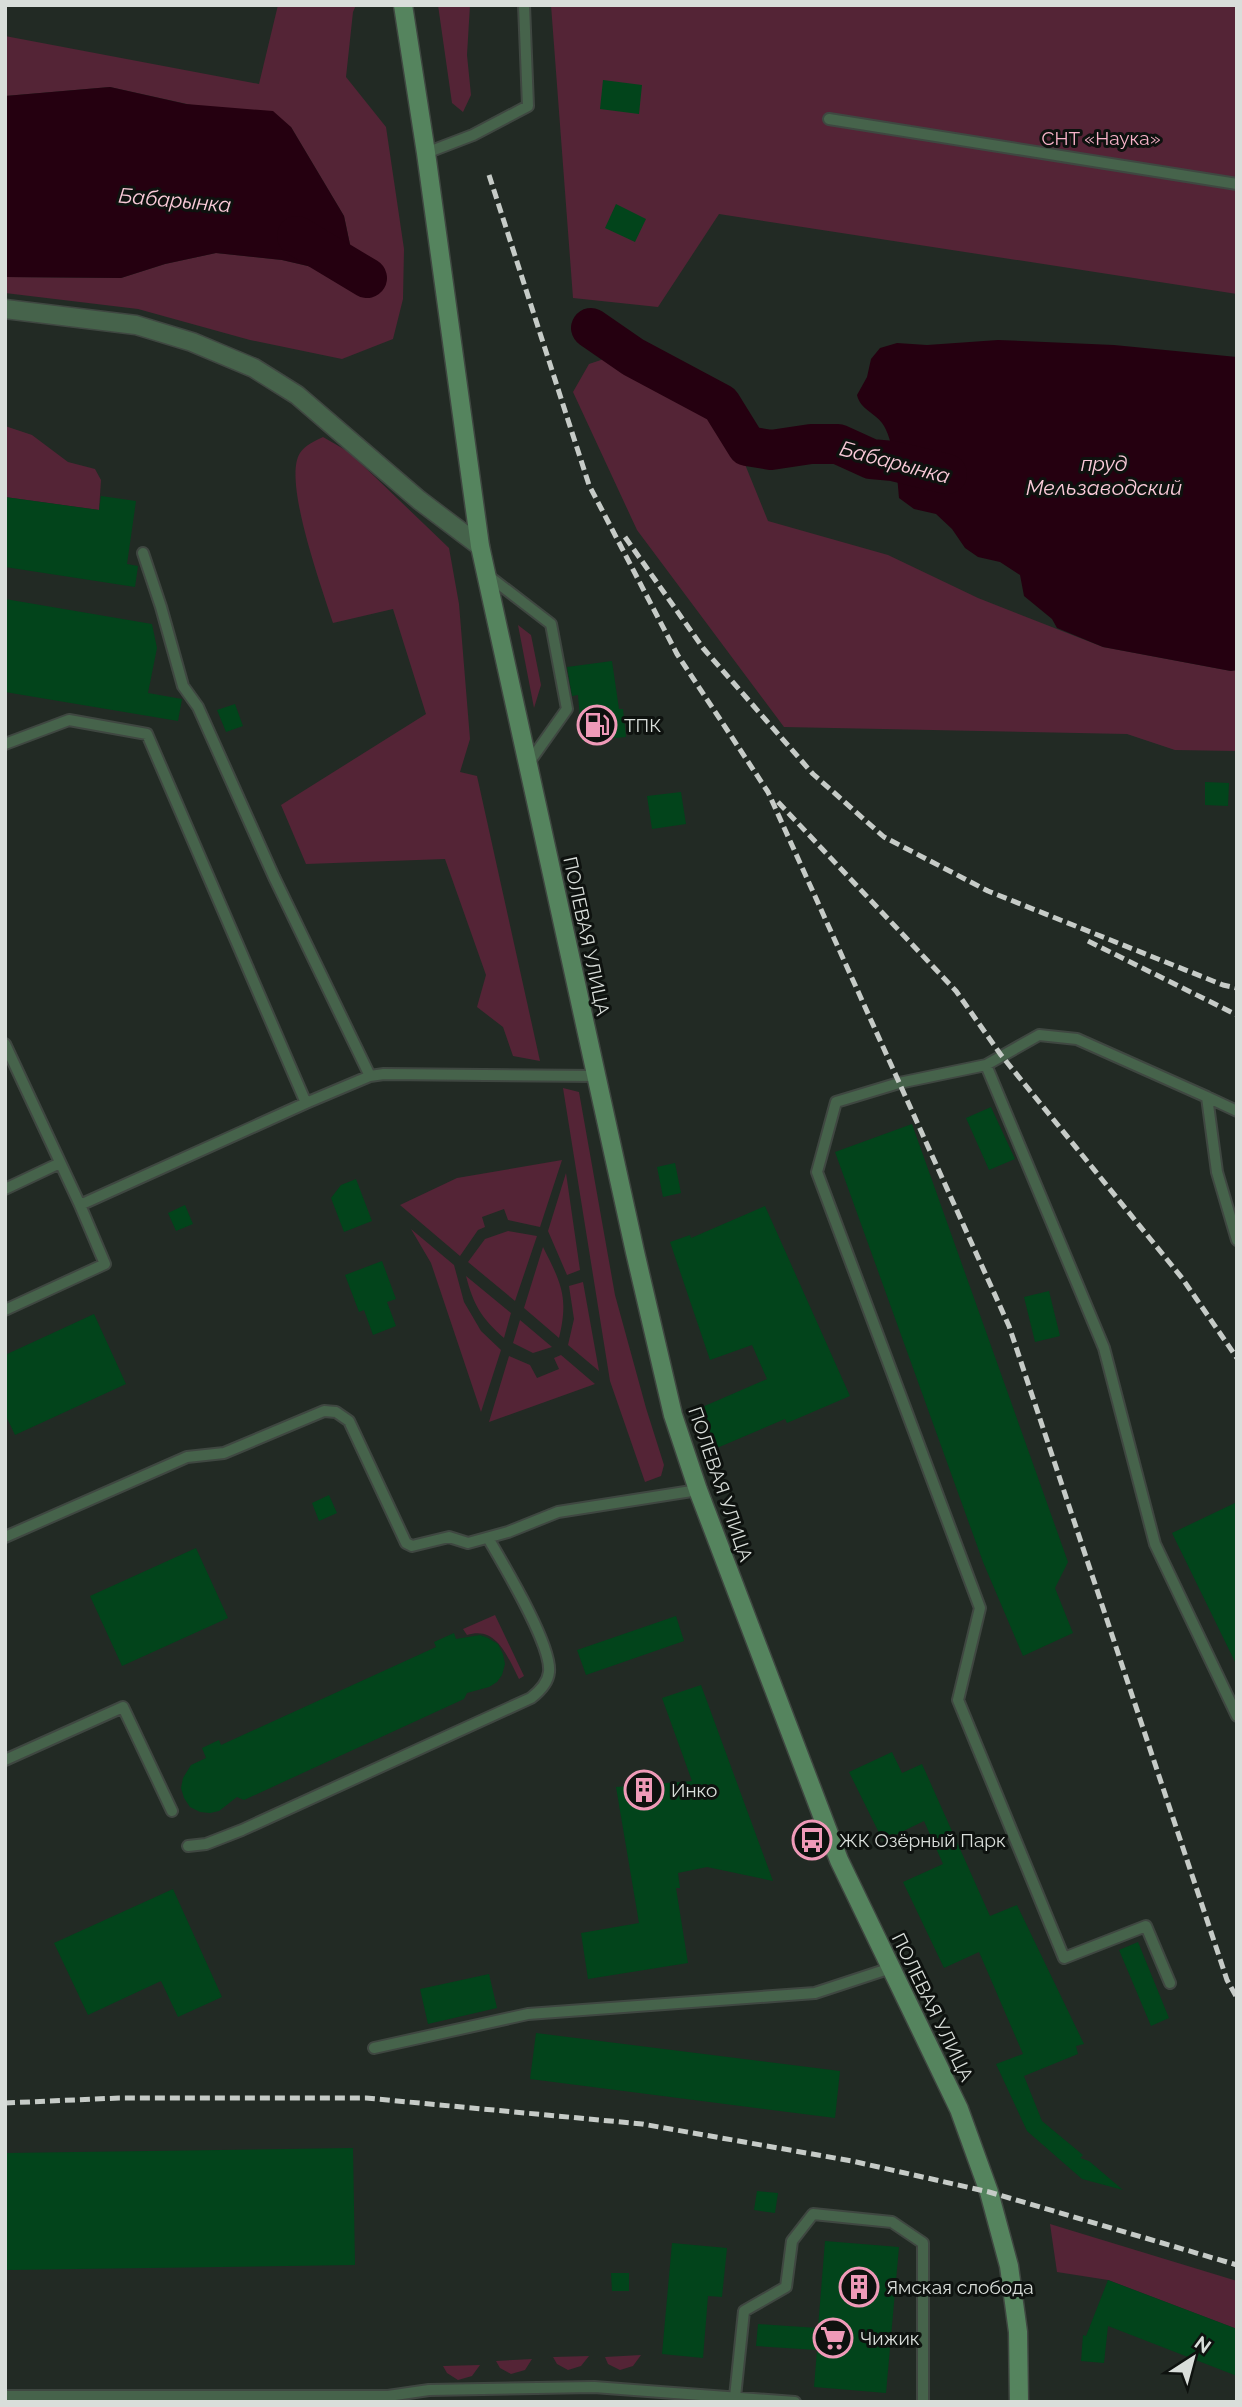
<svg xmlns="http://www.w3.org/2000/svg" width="1242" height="2407" viewBox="0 0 1242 2407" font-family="Raleway,sans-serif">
<rect width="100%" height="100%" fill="#222a24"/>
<path fill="#542436" d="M 278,5 L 356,5 L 353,12 L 346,77 L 386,127 L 404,249 L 403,299 L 393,339 L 342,359 L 250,340 L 138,309 L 5,293 L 5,277 L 121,278 L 165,264 L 216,253 L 282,260 L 338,273 L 352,254 L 344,216 L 291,127 L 110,87 L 5,96 L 5,36 L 259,84 Z
M 438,5 L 470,5 L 467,55 L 471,95 L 463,112 L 452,103 Z
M 551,5 L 1237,5 L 1237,294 L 719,214 L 658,307 L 573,298 Z
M 613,356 L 714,409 L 740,452 L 768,521 L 888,555 L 978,598 L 1103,647 L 1231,671 L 1237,670 L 1237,751 L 1175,750 L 1127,734 L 784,727 L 637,530 L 573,392 L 589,364 Z
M 5,426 L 32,435 L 68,462 L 95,469 L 101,480 L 99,510 L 5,497 Z
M 323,437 L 349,452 L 449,548 L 459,604 L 470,739 L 460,772 L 477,776 L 540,1061 L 513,1056 L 503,1027 L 477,1007 L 486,975 L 445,859 L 306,864 L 281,805 L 426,714 L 393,609 L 333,623 C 323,591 282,480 300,453 C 305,445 315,441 323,437 Z
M 518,625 L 531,635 L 541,685 L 534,708 Z
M 563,1088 L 579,1092 L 615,1295 L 646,1408 L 664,1465 L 661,1476 L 645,1482 L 610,1381 Z
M 562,1160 L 540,1227 L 508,1220 L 504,1209 L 482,1217 L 485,1227 L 478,1230 L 460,1256 L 400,1205 L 457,1178 Z
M 566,1173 L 580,1270 L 567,1275 L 548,1231 Z
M 411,1229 L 454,1265 L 464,1302 L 481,1331 L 501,1350 L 481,1412 L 431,1263 Z
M 508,1231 L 537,1236 L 515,1301 L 468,1262 L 485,1239 Z
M 543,1247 C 561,1283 569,1297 559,1338 L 524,1308 Z
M 466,1276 L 511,1313 L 504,1338 C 482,1319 473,1304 466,1276 Z
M 583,1282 L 599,1371 L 568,1345 L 574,1319 L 569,1286 Z
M 520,1320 L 552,1347 L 533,1353 L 513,1343 Z
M 561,1355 L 595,1384 L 489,1422 L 509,1356 L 530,1365 L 537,1378 L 559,1369 L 554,1358 Z
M 495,1615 L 524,1676 L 519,1679 C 508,1658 497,1625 467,1635 L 463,1629 Z
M 1050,2224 L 1237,2281 L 1237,2329 L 1108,2280 L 1057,2272 Z
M 641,2355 L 633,2366 L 620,2370 L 608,2364 L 605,2357 Z
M 589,2356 L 581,2366 L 568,2370 L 557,2364 L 553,2357 Z
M 532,2359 L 525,2370 L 511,2374 L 500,2368 L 496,2361 Z
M 480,2365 L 472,2376 L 458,2380 L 447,2373 L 443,2366 Z"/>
<path fill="#250010" d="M 110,87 L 186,104 L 273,111 L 291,127 L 344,216 L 352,254 L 338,273 L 282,260 L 216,253 L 165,264 L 121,278 L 5,277 L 5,96 Z
M 998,340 L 1114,345 L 1237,357 L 1237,670 L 1231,671 L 1103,647 L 1057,628 L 1052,619 L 1024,596 L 1020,575 L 1000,562 L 978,557 L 965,548 L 952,529 L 936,514 L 914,509 L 899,498 C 898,480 893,437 882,423 C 875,413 860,409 857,395 L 867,377 L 871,359 L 880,348 L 897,343 L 927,345 Z"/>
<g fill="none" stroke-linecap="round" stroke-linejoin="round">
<path stroke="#250010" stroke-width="40" d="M 297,236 L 367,278
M 591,328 L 633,357 L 721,404 L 747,446 L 771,450 L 811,444 L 838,444 L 871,459 L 893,461 L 947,474"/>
</g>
<path fill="#02441b" d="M 603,80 L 642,85 L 639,114 L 600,109 Z
M 616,204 L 646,219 L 635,242 L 605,228 Z
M 101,496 L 136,501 L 127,564 L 138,566 L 135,587 L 5,567 L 5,497 L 99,510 Z
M 5,599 L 152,624 L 157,648 L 148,693 L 182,699 L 178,721 L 5,692 Z
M 612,661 L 619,709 L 623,709 L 626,737 L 582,741 L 578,695 L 572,696 L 567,667 Z
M 235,704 L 243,726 L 226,732 L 217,710 Z
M 1205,782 L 1229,783 L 1228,806 L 1205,805 Z
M 681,792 L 686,824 L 652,829 L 647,796 Z
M 991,1107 L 1015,1159 L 989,1170 L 966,1118 Z
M 912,1124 L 1068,1562 L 1055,1588 L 1073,1633 L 1023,1656 L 983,1562 L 835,1152 Z
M 675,1163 L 681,1193 L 663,1197 L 657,1167 Z
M 356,1179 L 372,1221 L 344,1232 L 331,1198 L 341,1185 Z
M 185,1205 L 193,1224 L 176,1231 L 168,1213 Z
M 765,1206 L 850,1396 L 787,1423 L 785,1419 L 717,1448 L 700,1408 L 767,1379 L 752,1345 L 710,1360 L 670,1242 L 690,1235 L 691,1238 Z
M 382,1261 L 396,1299 L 387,1302 L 396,1326 L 373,1335 L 364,1310 L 359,1312 L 345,1275 Z
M 1049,1291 L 1060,1336 L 1035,1342 L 1024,1297 Z
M 94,1314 L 126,1384 L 15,1435 L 5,1414 L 5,1355 Z
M 329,1495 L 337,1513 L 319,1521 L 312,1503 Z
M 1237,1502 L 1237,1666 L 1172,1533 Z
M 196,1548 L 228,1618 L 122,1666 L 90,1596 Z
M 676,1616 L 684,1641 L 586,1675 L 577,1650 Z
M 454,1633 L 456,1639 L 480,1635 L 488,1638 L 498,1644 L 503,1654 L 505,1664 L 502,1675 L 497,1682 L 489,1687 L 467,1693 L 464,1699 L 244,1800 L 237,1797 L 219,1811 L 210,1813 L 200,1812 L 190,1807 L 184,1798 L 181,1788 L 183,1778 L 191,1765 L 206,1758 L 202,1748 L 219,1740 L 221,1745 L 436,1647 L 434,1642 Z
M 701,1685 L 773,1881 L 707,1867 L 678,1873 L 680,1888 L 676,1888 L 688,1963 L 588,1979 L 581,1933 L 639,1923 L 616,1787 L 692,1781 L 662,1698 Z
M 892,1752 L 902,1773 L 922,1764 L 990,1916 L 1017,1905 L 1084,2044 L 1076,2046 L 1078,2054 L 1024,2076 L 1042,2121 L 1083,2155 L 1080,2158 L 1089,2161 L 1123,2190 L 1082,2179 L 1027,2131 L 996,2064 L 1023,2054 L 979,1952 L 944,1968 L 903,1882 L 943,1864 L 924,1821 L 883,1841 L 849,1772 Z
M 173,1889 L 222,1997 L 178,2017 L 161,1981 L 88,2015 L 54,1943 Z
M 1138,1942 L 1169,2018 L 1151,2026 L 1119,1950 Z
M 489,1974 L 497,2008 L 428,2024 L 420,1989 Z
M 536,2033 L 840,2071 L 835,2118 L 530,2079 Z
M 353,2148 L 355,2265 L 5,2270 L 5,2153 Z
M 757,2191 L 778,2193 L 775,2213 L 754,2210 Z
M 825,2241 L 899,2247 L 886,2393 L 814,2387 L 817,2350 L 756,2346 L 758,2324 L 818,2328 Z
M 672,2243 L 727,2248 L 722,2297 L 708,2296 L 703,2358 L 662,2354 Z
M 611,2273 L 629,2273 L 629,2291 L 612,2291 Z
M 1108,2280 L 1237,2329 L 1237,2376 L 1108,2326 L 1104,2363 L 1081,2361 L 1083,2335 L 1086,2336 Z"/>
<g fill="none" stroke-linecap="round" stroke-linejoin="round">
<defs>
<path id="lane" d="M 829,119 L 1237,184
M 426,153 L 473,135 L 528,106 L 524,5
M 143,553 L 161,607 L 183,686 L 198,707 L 274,877 L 370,1076
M 486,574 L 551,624 L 567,709 L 528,764
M 5,744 L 69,720 L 147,734 L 306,1103
M 5,1044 L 80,1205 L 105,1264 L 5,1310
M 986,1065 L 1104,1348 L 1155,1544 L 1237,1716
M 1237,1111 L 1207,1097 L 1217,1172 L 1237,1240
M 5,1189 L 60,1163
M 80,1205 L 306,1103 L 370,1076 L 384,1074 L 597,1076
M 5,1537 L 187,1457 L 224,1453 L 324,1411 L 336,1412 L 349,1421 L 406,1543 L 412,1546 L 449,1537 L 468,1543 L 508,1532 L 558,1512 L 698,1490
M 5,1760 L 123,1707 L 172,1811
M 188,1846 L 206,1844 L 242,1830 L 531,1698 C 540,1691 548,1683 549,1672 C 552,1645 503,1564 488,1538
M 1170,1983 L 1146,1926 L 1064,1958 L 958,1700 L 980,1608 L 817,1172 L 836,1102 L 899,1083 L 986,1065 L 1039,1035 L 1077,1039 L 1207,1097
M 374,2048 L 528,2014 L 815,1993 L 891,1968
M 5,2396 L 388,2396 L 388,2402
M 388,2396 L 429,2390 L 594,2387 L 795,2402
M 735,2397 L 744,2311 L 786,2287 L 792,2241 L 813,2214 L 892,2222 L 923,2243 L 923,2402"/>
<path id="street" d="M 5,309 L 136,325 L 192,342 L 254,368 L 297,395 L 419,500 L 480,546"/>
<path id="secondary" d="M 403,5 L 426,153 L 480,546 L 635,1252 L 673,1415 L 698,1490 L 839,1860 L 959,2109 L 989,2192 L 1009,2266 L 1018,2332 L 1019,2402"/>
</defs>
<use href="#lane" stroke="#3f4741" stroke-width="14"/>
<use href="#street" stroke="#3f4741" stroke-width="21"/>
<use href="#secondary" stroke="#3f4741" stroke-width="21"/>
<use href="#lane" stroke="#46634b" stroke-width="10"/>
<use href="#street" stroke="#46634b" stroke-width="18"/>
<use href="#secondary" stroke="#55845e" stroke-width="18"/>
<path stroke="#c6cbc7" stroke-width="5" stroke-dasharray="10 5" stroke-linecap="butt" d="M 489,175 L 589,485 L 677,654 L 768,792 L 1009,1326 L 1227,1980 L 1237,1998
M 625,537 L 703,648 L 813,774 L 884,837 L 988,891 L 1223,985 L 1237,988
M 778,802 L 956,991 L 1001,1055 L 1182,1278 L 1237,1358
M 1088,941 L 1237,1015
M 5,2103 L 119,2098 L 366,2098 L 642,2124 L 852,2161 L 989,2192 L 1237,2265"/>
</g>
<defs>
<symbol id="fuel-ring" viewBox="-11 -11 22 22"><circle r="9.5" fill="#0e120f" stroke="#ef9ab8" stroke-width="1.5"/><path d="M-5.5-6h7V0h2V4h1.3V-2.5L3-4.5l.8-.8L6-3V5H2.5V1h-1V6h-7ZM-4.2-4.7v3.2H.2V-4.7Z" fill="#ef9ab8"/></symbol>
<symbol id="building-ring" viewBox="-11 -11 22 22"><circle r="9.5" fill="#0e120f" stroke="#ef9ab8" stroke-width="1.5"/><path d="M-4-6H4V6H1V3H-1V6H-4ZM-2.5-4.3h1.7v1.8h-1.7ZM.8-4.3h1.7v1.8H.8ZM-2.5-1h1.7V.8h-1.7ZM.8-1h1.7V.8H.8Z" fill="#ef9ab8"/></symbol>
<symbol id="bus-ring" viewBox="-11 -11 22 22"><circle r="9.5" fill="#0e120f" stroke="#ef9ab8" stroke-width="1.5"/><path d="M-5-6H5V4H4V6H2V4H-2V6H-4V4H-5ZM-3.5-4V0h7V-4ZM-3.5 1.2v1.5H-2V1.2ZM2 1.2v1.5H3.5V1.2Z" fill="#ef9ab8"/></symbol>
<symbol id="supermarket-ring" viewBox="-11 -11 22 22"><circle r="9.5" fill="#0e120f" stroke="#ef9ab8" stroke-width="1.5"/><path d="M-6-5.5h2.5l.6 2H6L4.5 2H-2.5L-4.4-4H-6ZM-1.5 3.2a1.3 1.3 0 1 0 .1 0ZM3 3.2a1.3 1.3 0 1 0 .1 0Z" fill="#ef9ab8"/></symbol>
</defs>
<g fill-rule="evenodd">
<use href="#fuel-ring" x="575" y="703" width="44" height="44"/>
<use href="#building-ring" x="622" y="1768" width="44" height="44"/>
<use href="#bus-ring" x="790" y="1818" width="44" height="44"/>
<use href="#building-ring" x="837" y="2265" width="44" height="44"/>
<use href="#supermarket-ring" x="811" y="2316" width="44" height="44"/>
</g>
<g text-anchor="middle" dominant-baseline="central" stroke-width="6" stroke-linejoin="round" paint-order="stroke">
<g font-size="19" fill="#f9b3ca" stroke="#0e120f">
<text x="1101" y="138">СНТ «Наука»</text>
</g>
<g font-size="19" fill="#d9deda" stroke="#0e120f" text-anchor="start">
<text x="624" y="725">ТПК</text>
<text x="671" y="1790">Инко</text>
<text x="839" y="1840">ЖК Озёрный Парк</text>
<text x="886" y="2287">Ямская слобода</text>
<text x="860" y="2338">Чижик</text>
</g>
<g font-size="19" fill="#d9deda" stroke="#0e120f">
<text transform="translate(587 936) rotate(78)">ПОЛЕВАЯ УЛИЦА</text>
<text transform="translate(721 1484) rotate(71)">ПОЛЕВАЯ УЛИЦА</text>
<text transform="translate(933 2007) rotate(64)">ПОЛЕВАЯ УЛИЦА</text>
</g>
<g font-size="21" font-style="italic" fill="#fbcbda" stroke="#0e120f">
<text transform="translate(175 200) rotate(5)">Бабарынка</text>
<text transform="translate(895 462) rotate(15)">Бабарынка</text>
<text x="1104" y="463">пруд<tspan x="1104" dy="24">Мельзаводский</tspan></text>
</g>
</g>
<rect width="1242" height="2407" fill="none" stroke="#d9deda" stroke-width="14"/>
<g transform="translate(1193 2358) rotate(36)" stroke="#0e120f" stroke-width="5" paint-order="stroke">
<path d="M0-5L12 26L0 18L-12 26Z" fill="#d9deda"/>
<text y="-10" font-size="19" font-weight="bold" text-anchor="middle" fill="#d9deda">N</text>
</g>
</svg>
